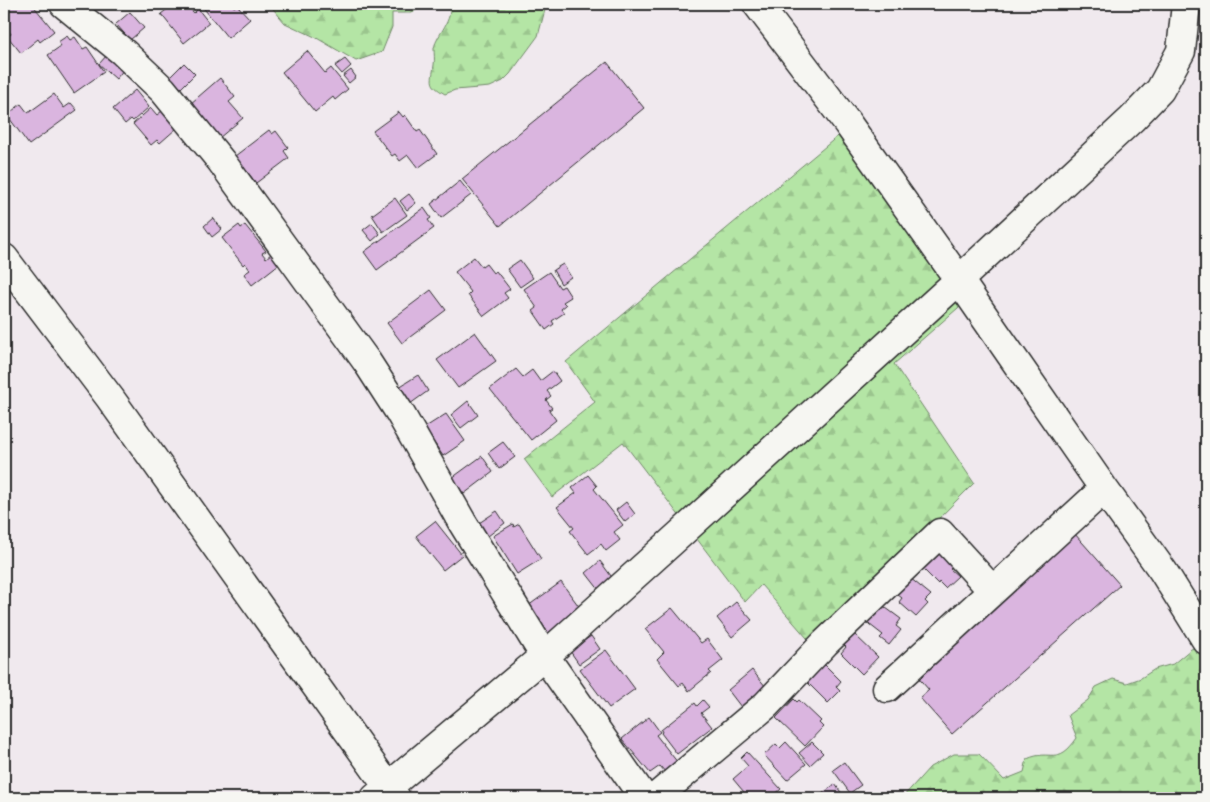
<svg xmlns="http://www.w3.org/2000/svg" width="1210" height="802" viewBox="0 0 1210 802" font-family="'Gochi Hand',sans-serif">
<defs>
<pattern id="forest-firs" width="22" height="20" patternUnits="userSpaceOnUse" patternTransform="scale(1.25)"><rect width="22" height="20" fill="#b4e5a5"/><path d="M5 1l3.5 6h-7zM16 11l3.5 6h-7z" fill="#9bc58e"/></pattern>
</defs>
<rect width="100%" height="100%" fill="#f0e9ee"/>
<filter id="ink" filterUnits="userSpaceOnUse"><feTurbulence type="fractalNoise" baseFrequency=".02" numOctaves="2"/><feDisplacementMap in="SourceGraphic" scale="10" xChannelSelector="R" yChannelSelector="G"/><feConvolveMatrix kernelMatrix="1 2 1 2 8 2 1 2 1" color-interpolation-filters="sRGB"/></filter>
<g filter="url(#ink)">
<path fill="url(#forest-firs)" stroke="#708868" d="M 269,4 L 423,4 L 412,13 L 392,13 L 392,27 L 382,52 L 356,61 L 315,37 L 285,23 Z
M 449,4 L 544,4 L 546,6 L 538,36 L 510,74 L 503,81 L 490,87 L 455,90 L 445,94 C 428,84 432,82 434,65 C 435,59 434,54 434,48 C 437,34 454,20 449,4 Z
M 844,131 L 966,301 L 894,364 L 974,483 L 813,645 L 761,585 L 745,602 L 623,442 L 552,497 L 524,459 L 595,402 L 566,362 Z
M 1206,645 L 1206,798 L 902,798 L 930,767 L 954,754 L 979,754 L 1004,780 L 1024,772 L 1027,759 C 1051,748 1057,767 1077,738 L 1068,715 L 1088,700 L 1096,687 L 1113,679 L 1127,683 L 1141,678 L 1155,669 L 1173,664 L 1191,649 Z"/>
<path fill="#dab5df" stroke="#2b2b2b" d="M 4,4 L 32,4 L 54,31 L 40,42 L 38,39 L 21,53 L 8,37 L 11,34 L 4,24 Z
M 174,4 L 186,4 L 194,13 L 198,9 L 209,23 L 184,43 L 161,14 Z
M 202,4 L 231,4 L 234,7 L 237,5 L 250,19 L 228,38 L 201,5 Z
M 130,12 L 144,28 L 130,40 L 116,24 Z
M 67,36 L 70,40 L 75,37 L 83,49 L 87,47 L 104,72 L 74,93 L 48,55 L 61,46 L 58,42 Z
M 307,51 L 325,73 L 331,68 L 348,89 L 335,100 L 333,97 L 315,112 L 282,72 Z
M 107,55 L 124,69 L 116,79 L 99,64 Z
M 345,59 L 351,66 L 342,74 L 335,66 Z
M 607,62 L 644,108 L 500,226 L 462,179 Z
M 184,63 L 195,74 L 181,88 L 170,77 Z
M 351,70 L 356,77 L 349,83 L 343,76 Z
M 220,78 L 235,97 L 229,102 L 243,118 L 219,138 L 190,104 Z
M 135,90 L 149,107 L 133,121 L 131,119 L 125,124 L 113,109 Z
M 54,94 L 64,108 L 71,103 L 77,110 L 29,145 L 7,115 L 21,104 L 28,113 Z
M 151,108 L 157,115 L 162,111 L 177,128 L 160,143 L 157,140 L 151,145 L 133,124 Z
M 399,112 L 403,117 L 405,115 L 417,132 L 420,130 L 437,154 L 418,168 L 408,155 L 400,161 L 395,154 L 392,156 L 373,131 Z
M 269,130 L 272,134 L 276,131 L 288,147 L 284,151 L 289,158 L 256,183 L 235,156 Z
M 460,181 L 471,195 L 441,218 L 431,204 Z
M 409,194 L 416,203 L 407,210 L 400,201 Z
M 395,198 L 407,215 L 383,232 L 372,215 Z
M 424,208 L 431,218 L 428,220 L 434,228 L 377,270 L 364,252 Z
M 213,218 L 222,229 L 212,237 L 204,226 Z
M 372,223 L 380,234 L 372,241 L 363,230 Z
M 239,225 L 241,228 L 245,225 L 266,251 L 262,253 L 266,258 L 271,254 L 279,264 L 252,285 L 244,274 L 250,270 L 245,263 L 243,265 L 222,238 Z
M 474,257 L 482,267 L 486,264 L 493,273 L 496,271 L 510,289 L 504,293 L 508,298 L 484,316 L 468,295 L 471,292 L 455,272 Z
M 520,260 L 533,278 L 520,287 L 507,269 Z
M 563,264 L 571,277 L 561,284 L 553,270 Z
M 549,272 L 560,288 L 564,286 L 571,297 L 563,302 L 566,305 L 561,309 L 564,313 L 552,321 L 554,324 L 546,330 L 533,311 L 537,308 L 524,289 Z
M 431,290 L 446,310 L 402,343 L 387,323 Z
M 475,332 L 496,361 L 458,388 L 437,360 Z
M 516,369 L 523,377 L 532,370 L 540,381 L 553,371 L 560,381 L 547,391 L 551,396 L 546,400 L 552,408 L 549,410 L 556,420 L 531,440 L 490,389 Z
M 418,375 L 428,391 L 410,404 L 399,387 Z
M 468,401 L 478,415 L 461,428 L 451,415 Z
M 446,414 L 465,441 L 443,456 L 424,428 Z
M 503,442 L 515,457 L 499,469 L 488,453 Z
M 482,456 L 493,472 L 464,494 L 452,478 Z
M 588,475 L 597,486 L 594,489 L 623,525 L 614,532 L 620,540 L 606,551 L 601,544 L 588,554 L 570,531 L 574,528 L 557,507 L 576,493 L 572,488 Z
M 626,502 L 635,514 L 625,522 L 616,510 Z
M 497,511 L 505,523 L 488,536 L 479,523 Z
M 435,521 L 462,555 L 443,570 L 416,536 Z
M 513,524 L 514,527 L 519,524 L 541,559 L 517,574 L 493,536 Z
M 1074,533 L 1120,585 L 952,734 L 920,698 L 929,690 L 915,674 Z
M 942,550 L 955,564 L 950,569 L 958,576 L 945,588 L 939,582 L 938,584 L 921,567 Z
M 600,561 L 614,580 L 600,591 L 586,573 Z
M 910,578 L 931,595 L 925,601 L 928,604 L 916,617 L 899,602 L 902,598 L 893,591 Z
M 561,582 L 581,609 L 548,633 L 528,606 Z
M 736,602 L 752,620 L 732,637 L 717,618 Z
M 882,605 L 901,619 L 896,626 L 901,630 L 889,645 L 880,638 L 883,635 L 865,621 Z
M 672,608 L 701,643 L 707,639 L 723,660 L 709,671 L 711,673 L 689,691 L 683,683 L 679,686 L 657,659 L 664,652 L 645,629 Z
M 854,634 L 878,657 L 862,674 L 841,653 L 846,647 L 844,645 Z
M 591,636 L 600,649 L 579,664 L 570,651 Z
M 606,650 L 635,689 L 609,708 L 580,669 Z
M 823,663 L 841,681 L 836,687 L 840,691 L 828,703 L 806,681 Z
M 752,670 L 766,687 L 741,707 L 728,690 Z
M 794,699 L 797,702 L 799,700 L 821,721 L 819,723 L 823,727 L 805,746 L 776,718 Z
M 703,700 L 709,707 L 701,713 L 712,727 L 677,754 L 661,733 L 662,732 L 661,730 L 695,703 L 697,706 Z
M 649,717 L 660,732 L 656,735 L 678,763 L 666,773 L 660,766 L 650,773 L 622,739 Z
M 786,742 L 806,764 L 787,780 L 764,755 L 776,744 L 780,748 Z
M 812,742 L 823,753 L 810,765 L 799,753 Z
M 747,752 L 781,789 L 771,798 L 749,798 L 733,779 L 748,766 L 741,758 Z
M 844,762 L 861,785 L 850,793 L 833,770 Z
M 835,784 L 845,798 L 818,798 L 818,797 Z"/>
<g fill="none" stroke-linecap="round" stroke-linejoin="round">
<defs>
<path id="minor" d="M 64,4 L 123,52 L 163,90 L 221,161 L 296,264 L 367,362 L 400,413 L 462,522 L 544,655 L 644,798
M 757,4 L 848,124 L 959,280 L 1104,489 L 1163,571 L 1206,640
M 4,258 L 110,398 L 396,798
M 887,688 L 1104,489
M 375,798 L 555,647 L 677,537 L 959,280 L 1132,119 L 1160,90 L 1181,51 L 1186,4
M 655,798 L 766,705 L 825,643 L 940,533 L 992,590"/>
</defs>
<use href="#minor" stroke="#2b2b2b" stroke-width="31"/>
<use href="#minor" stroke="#f6f6f2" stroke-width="28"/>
</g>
</g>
<rect width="1210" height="802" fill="none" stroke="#f6f6f2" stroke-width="20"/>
<rect x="10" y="10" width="1190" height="782" fill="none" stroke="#2b2b2b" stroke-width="2" filter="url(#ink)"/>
</svg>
